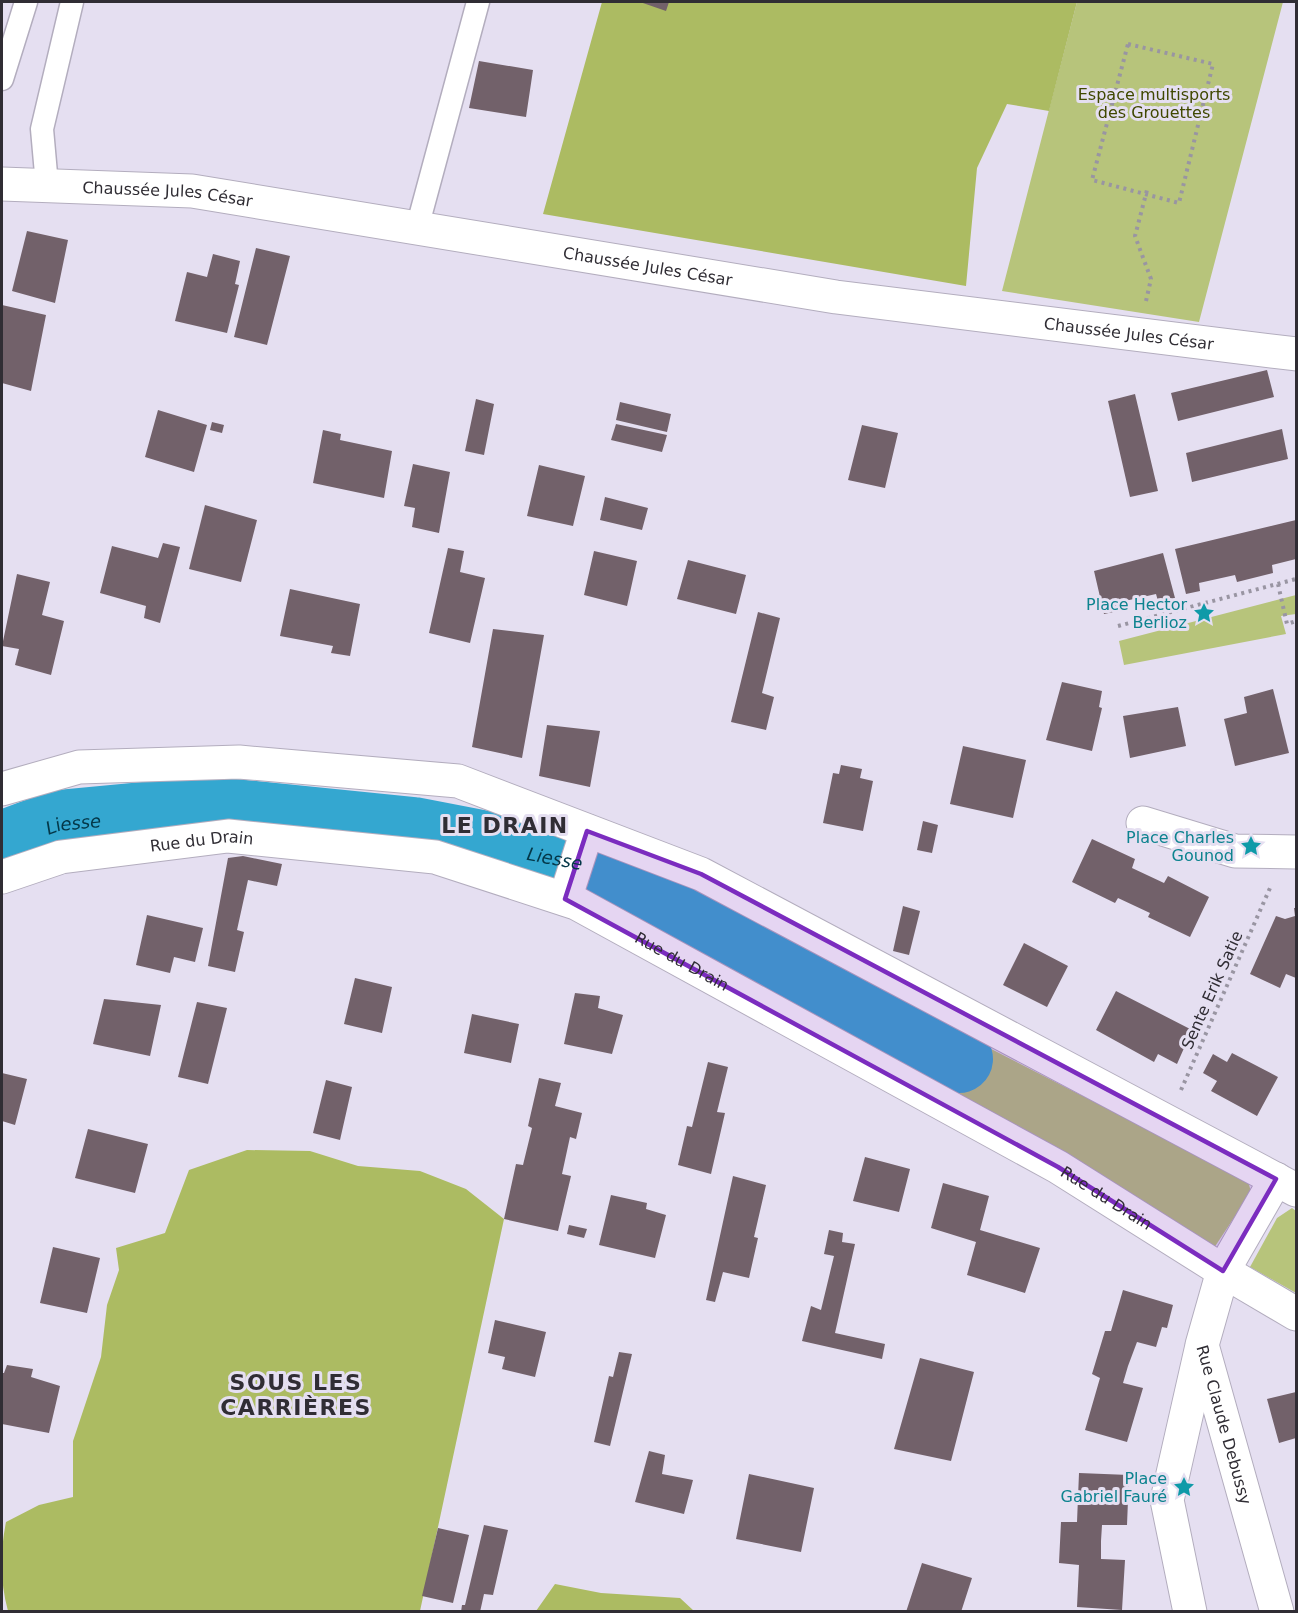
<svg xmlns="http://www.w3.org/2000/svg" width="1298" height="1613" viewBox="0 0 1298 1613" font-family="'DejaVu Sans',sans-serif">
<rect width="100%" height="100%" fill="#e5dff1"/>
<path fill="#b7c47b" d="M 1077,2 L 1283,2 L 1199,322 L 1002,291 Z
M 1296,595 L 1296,614 L 1281,616 L 1286,634 L 1124,665 L 1119,641 Z
M 964,1035 L 1248,1181 L 1251,1192 L 1214,1248 L 937,1080 Z
M 1292,1208 L 1296,1211 L 1296,1293 L 1250,1267 L 1277,1218 Z"/>
<path fill="#acbb62" d="M 602,2 L 1077,2 L 1049,111 L 1007,104 L 977,168 L 966,286 L 543,214 Z
M 247,1150 L 310,1151 L 358,1166 L 420,1171 L 466,1189 L 504,1219 L 420,1611 L 8,1611 C 0,1582 0,1552 6,1522 L 39,1505 L 73,1497 L 73,1441 L 101,1357 L 107,1305 L 119,1270 L 116,1248 L 165,1233 L 189,1170 Z
M 555,1584 L 601,1593 L 680,1598 L 694,1611 L 536,1611 Z"/>
<g fill="none" stroke-linecap="round" stroke-linejoin="round">
<path stroke="#34a7d0" stroke-width="68" id="s1" d="M 2,845 L 58,824 L 206,810 L 413,831 L 586,864 L 959,1059"/>
</g>
<path fill="#72616a" d="M 640,2 L 669,2 L 666,11 Z
M 479,61 L 533,70 L 526,117 L 469,108 Z
M 27,231 L 68,240 L 55,303 L 12,291 Z
M 256,248 L 290,256 L 267,345 L 234,337 Z
M 213,254 L 240,261 L 235,284 L 239,285 L 227,333 L 175,321 L 187,272 L 207,277 Z
M 2,305 L 46,315 L 31,391 L 2,383 Z
M 1267,370 L 1274,397 L 1178,421 L 1171,393 Z
M 1135,394 L 1158,491 L 1130,497 L 1108,401 Z
M 476,399 L 494,404 L 484,455 L 465,451 Z
M 620,402 L 671,414 L 667,432 L 616,420 Z
M 158,410 L 207,425 L 194,472 L 145,457 Z
M 212,422 L 224,425 L 222,433 L 210,430 Z
M 616,424 L 667,435 L 662,452 L 611,440 Z
M 862,425 L 898,433 L 885,488 L 848,480 Z
M 1282,429 L 1288,459 L 1192,482 L 1186,453 Z
M 323,430 L 341,434 L 340,440 L 392,451 L 384,498 L 313,483 Z
M 413,464 L 450,472 L 439,533 L 412,527 L 415,508 L 404,506 Z
M 539,465 L 585,476 L 573,526 L 527,516 Z
M 605,497 L 648,508 L 642,530 L 600,520 Z
M 205,505 L 257,520 L 241,582 L 189,569 Z
M 1296,520 L 1296,559 L 1272,565 L 1273,573 L 1237,582 L 1235,575 L 1199,583 L 1200,591 L 1186,594 L 1175,549 Z
M 163,543 L 180,547 L 160,623 L 144,618 L 146,606 L 100,593 L 112,546 L 158,558 Z
M 448,548 L 464,551 L 460,572 L 485,578 L 470,643 L 429,633 Z
M 594,551 L 637,561 L 627,606 L 584,595 Z
M 1163,553 L 1175,598 L 1158,601 L 1156,594 L 1116,603 L 1118,611 L 1104,614 L 1094,571 Z
M 688,560 L 746,575 L 736,614 L 677,599 Z
M 17,574 L 50,582 L 42,615 L 64,621 L 51,675 L 15,665 L 19,649 L 2,646 Z
M 290,589 L 360,604 L 350,656 L 331,653 L 333,646 L 280,636 Z
M 758,612 L 780,618 L 762,693 L 774,697 L 766,730 L 731,722 Z
M 493,629 L 544,635 L 522,758 L 472,747 Z
M 1062,682 L 1102,691 L 1099,707 L 1102,708 L 1092,751 L 1046,740 Z
M 1273,689 L 1289,753 L 1235,766 L 1224,719 L 1247,713 L 1244,697 Z
M 1178,707 L 1186,746 L 1130,758 L 1123,716 Z
M 547,725 L 600,731 L 590,787 L 539,776 Z
M 963,746 L 1026,760 L 1013,818 L 950,804 Z
M 841,765 L 862,769 L 860,778 L 873,781 L 863,831 L 823,823 L 833,773 L 839,774 Z
M 923,821 L 938,825 L 932,853 L 917,850 Z
M 1092,839 L 1135,859 L 1132,868 L 1164,883 L 1168,876 L 1209,897 L 1190,937 L 1148,917 L 1150,913 L 1118,898 L 1115,903 L 1072,882 Z
M 243,856 L 282,864 L 277,886 L 248,880 L 237,930 L 244,932 L 235,972 L 208,966 L 228,858 Z
M 903,906 L 920,911 L 909,955 L 893,951 Z
M 1294,908 L 1296,908 L 1296,978 L 1286,974 L 1280,988 L 1250,974 L 1276,916 L 1285,919 L 1295,916 Z
M 147,915 L 203,928 L 195,962 L 174,957 L 170,973 L 136,965 Z
M 1024,943 L 1068,966 L 1047,1007 L 1003,985 Z
M 355,978 L 392,987 L 382,1033 L 344,1024 Z
M 1116,991 L 1192,1030 L 1177,1064 L 1158,1054 L 1154,1062 L 1096,1030 Z
M 575,993 L 600,996 L 598,1008 L 623,1015 L 612,1054 L 564,1044 Z
M 104,999 L 161,1005 L 150,1056 L 93,1044 Z
M 197,1002 L 227,1008 L 208,1084 L 178,1077 Z
M 472,1014 L 519,1024 L 511,1063 L 464,1053 Z
M 1232,1053 L 1278,1077 L 1257,1116 L 1211,1091 L 1217,1081 L 1203,1073 L 1213,1054 L 1227,1062 Z
M 708,1062 L 728,1067 L 717,1112 L 725,1113 L 711,1174 L 678,1165 L 687,1126 L 692,1127 Z
M 2,1073 L 27,1079 L 15,1125 L 2,1121 Z
M 539,1078 L 561,1083 L 555,1106 L 582,1113 L 576,1139 L 570,1137 L 562,1174 L 571,1176 L 558,1231 L 504,1219 L 516,1164 L 523,1165 L 532,1128 L 528,1126 Z
M 326,1080 L 352,1087 L 340,1140 L 313,1133 Z
M 88,1129 L 148,1144 L 135,1193 L 75,1178 Z
M 865,1157 L 910,1169 L 899,1212 L 853,1201 Z
M 733,1176 L 766,1185 L 754,1237 L 758,1238 L 749,1278 L 723,1272 L 715,1302 L 706,1300 Z
M 943,1183 L 989,1196 L 980,1230 L 1040,1248 L 1025,1293 L 967,1275 L 976,1242 L 931,1228 Z
M 611,1195 L 647,1203 L 646,1209 L 666,1215 L 655,1258 L 599,1245 Z
M 569,1225 L 587,1229 L 584,1238 L 567,1234 Z
M 829,1230 L 843,1233 L 842,1242 L 855,1244 L 835,1333 L 885,1344 L 882,1359 L 802,1341 L 811,1306 L 821,1310 L 834,1256 L 824,1254 Z
M 53,1247 L 100,1258 L 87,1313 L 40,1303 Z
M 1123,1290 L 1173,1305 L 1167,1328 L 1162,1327 L 1156,1347 L 1137,1342 L 1128,1366 L 1123,1383 L 1143,1388 L 1127,1442 L 1085,1430 L 1100,1378 L 1092,1374 L 1105,1331 L 1111,1331 Z
M 495,1320 L 546,1332 L 535,1377 L 502,1369 L 505,1357 L 488,1353 Z
M 619,1352 L 632,1354 L 610,1446 L 594,1442 L 609,1376 L 613,1377 Z
M 920,1358 L 974,1372 L 951,1461 L 894,1449 Z
M 7,1365 L 33,1369 L 31,1377 L 60,1386 L 49,1433 L 2,1424 L 2,1373 L 4,1373 Z
M 1296,1392 L 1296,1438 L 1279,1443 L 1267,1399 Z
M 649,1451 L 665,1455 L 662,1474 L 693,1480 L 684,1514 L 635,1502 Z
M 1079,1473 L 1129,1475 L 1127,1525 L 1102,1525 L 1101,1541 L 1101,1559 L 1125,1560 L 1122,1610 L 1077,1607 L 1079,1565 L 1059,1563 L 1061,1522 L 1077,1522 Z
M 749,1474 L 814,1488 L 801,1552 L 736,1539 Z
M 484,1525 L 508,1530 L 493,1595 L 484,1594 L 480,1612 L 461,1612 L 462,1605 L 465,1605 Z
M 438,1528 L 469,1535 L 453,1603 L 422,1596 Z
M 922,1563 L 972,1578 L 961,1612 L 906,1612 Z"/>
<g fill="none" stroke-linecap="round" stroke-linejoin="round">
<defs>
<path id="lane" d="M 2,79 L 26,2
M 47,185 L 42,129 L 72,2
M 417,228 L 478,2"/>
<g id="street">
<path id="s2" d="M 2,184 L 192,191 L 836,297 L 1296,354"/>
<path d="M 2,789 L 79,767 L 239,762 L 458,781 L 701,874 L 1296,1190"/>
<path d="M 1143,823 L 1235,851 L 1296,852"/>
<path id="s3" d="M 2,877 L 61,857 L 228,836 L 435,857 L 576,903 L 1058,1167 L 1223,1271 L 1296,1314"/>
<path d="M 565,899 L 587,831"/>
<path id="s4" d="M 1276,1179 L 1223,1271 L 1202,1345 L 1277,1612"/>
<path d="M 1190,1612 L 1167,1500 L 1201,1350"/>
</g>
</defs>
<use href="#lane" stroke="#b3adbe" stroke-width="25"/>
<use href="#street" stroke="#b3adbe" stroke-width="35"/>
<path stroke="#9995a2" stroke-width="4" stroke-dasharray="3 4.5" stroke-linecap="butt" d="M 1128,44 L 1213,64 L 1179,203 L 1092,180 Z
M 1146,301 L 1151,279 L 1135,236 L 1147,190
M 1278,584 L 1287,624 L 1296,621
M 1118,626 L 1296,579
M 1181,1090 L 1270,888"/>
<use href="#lane" stroke="#fff" stroke-width="22"/>
<use href="#street" stroke="#fff" stroke-width="33"/>
</g>
<path fill="#7b2cbf" fill-opacity="0.2" stroke="#7b2cbf" stroke-width="4.5" stroke-linejoin="round" d="M 587,831 L 701,874 L 1276,1179 L 1223,1271 L 1058,1167 L 565,899 Z"/>
<defs>
<symbol id="sight-bare" viewBox="-9 -9 18 18"><path d="M0-6L1.8-2.2L6-1.7L2.9 1.2L3.7 5.4L0 3.3L-3.7 5.4L-2.9 1.2L-6-1.7L-1.8-2.2Z" fill="#0f9aa8" stroke="#e5dff1" stroke-width="2.5" paint-order="stroke"/></symbol>
</defs>
<g fill-rule="evenodd">
<use href="#sight-bare" x="1189" y="598" width="30" height="30"/>
<use href="#sight-bare" x="1236" y="831" width="30" height="30"/>
<use href="#sight-bare" x="1169" y="1472" width="30" height="30"/>
</g>
<g text-anchor="middle" dominant-baseline="central" stroke-width="6" stroke-linejoin="round" paint-order="stroke">
<g font-size="16" fill="#404801" stroke="#e5dff1">
<text x="1154" y="94">Espace multisports<tspan x="1154" dy="18">des Grouettes</tspan></text>
</g>
<g font-size="16" fill="#302d34" stroke="#e5dff1">
<text stroke="none"><textPath href="#s2" startOffset="166">Chaussée Jules César</textPath></text>
<text stroke="none"><textPath href="#s2" startOffset="652">Chaussée Jules César</textPath></text>
<text stroke="none"><textPath href="#s2" startOffset="1138">Chaussée Jules César</textPath></text>
<text stroke="none"><textPath href="#s3" startOffset="204">Rue du Drain</textPath></text>
<text stroke="none"><textPath href="#s3" startOffset="708">Rue du Drain</textPath></text>
<text transform="translate(1212 990) rotate(-66)">Sente Erik Satie</text>
<text stroke="none"><textPath href="#s3" startOffset="1194">Rue du Drain</textPath></text>
<text stroke="none"><textPath href="#s4" startOffset="266">Rue Claude Debussy</textPath></text>
</g>
<g font-size="16" fill="#0d838f" stroke="#e5dff1" text-anchor="end">
<text x="1187" y="604">Place Hector<tspan x="1187" dy="18">Berlioz</tspan></text>
<text x="1234" y="837">Place Charles<tspan x="1234" dy="18">Gounod</tspan></text>
<text x="1167" y="1478">Place<tspan x="1167" dy="18">Gabriel Fauré</tspan></text>
</g>
<g font-size="18" font-style="italic" fill="#043748" stroke="#e5dff1">
<text stroke="none"><textPath href="#s1" startOffset="75">Liesse</textPath></text>
<text stroke="none"><textPath href="#s1" startOffset="561">Liesse</textPath></text>
</g>
<g font-size="22" font-weight="bold" letter-spacing="1.5" fill="#302d34" stroke="#e5dff1">
<text x="505" y="825">LE DRAIN</text>
<text x="296" y="1382">SOUS LES<tspan x="296" dy="25">CARRIÈRES</tspan></text>
</g>
</g>
<rect width="1298" height="1613" fill="none" stroke="#302d34" stroke-width="6"/>
</svg>
